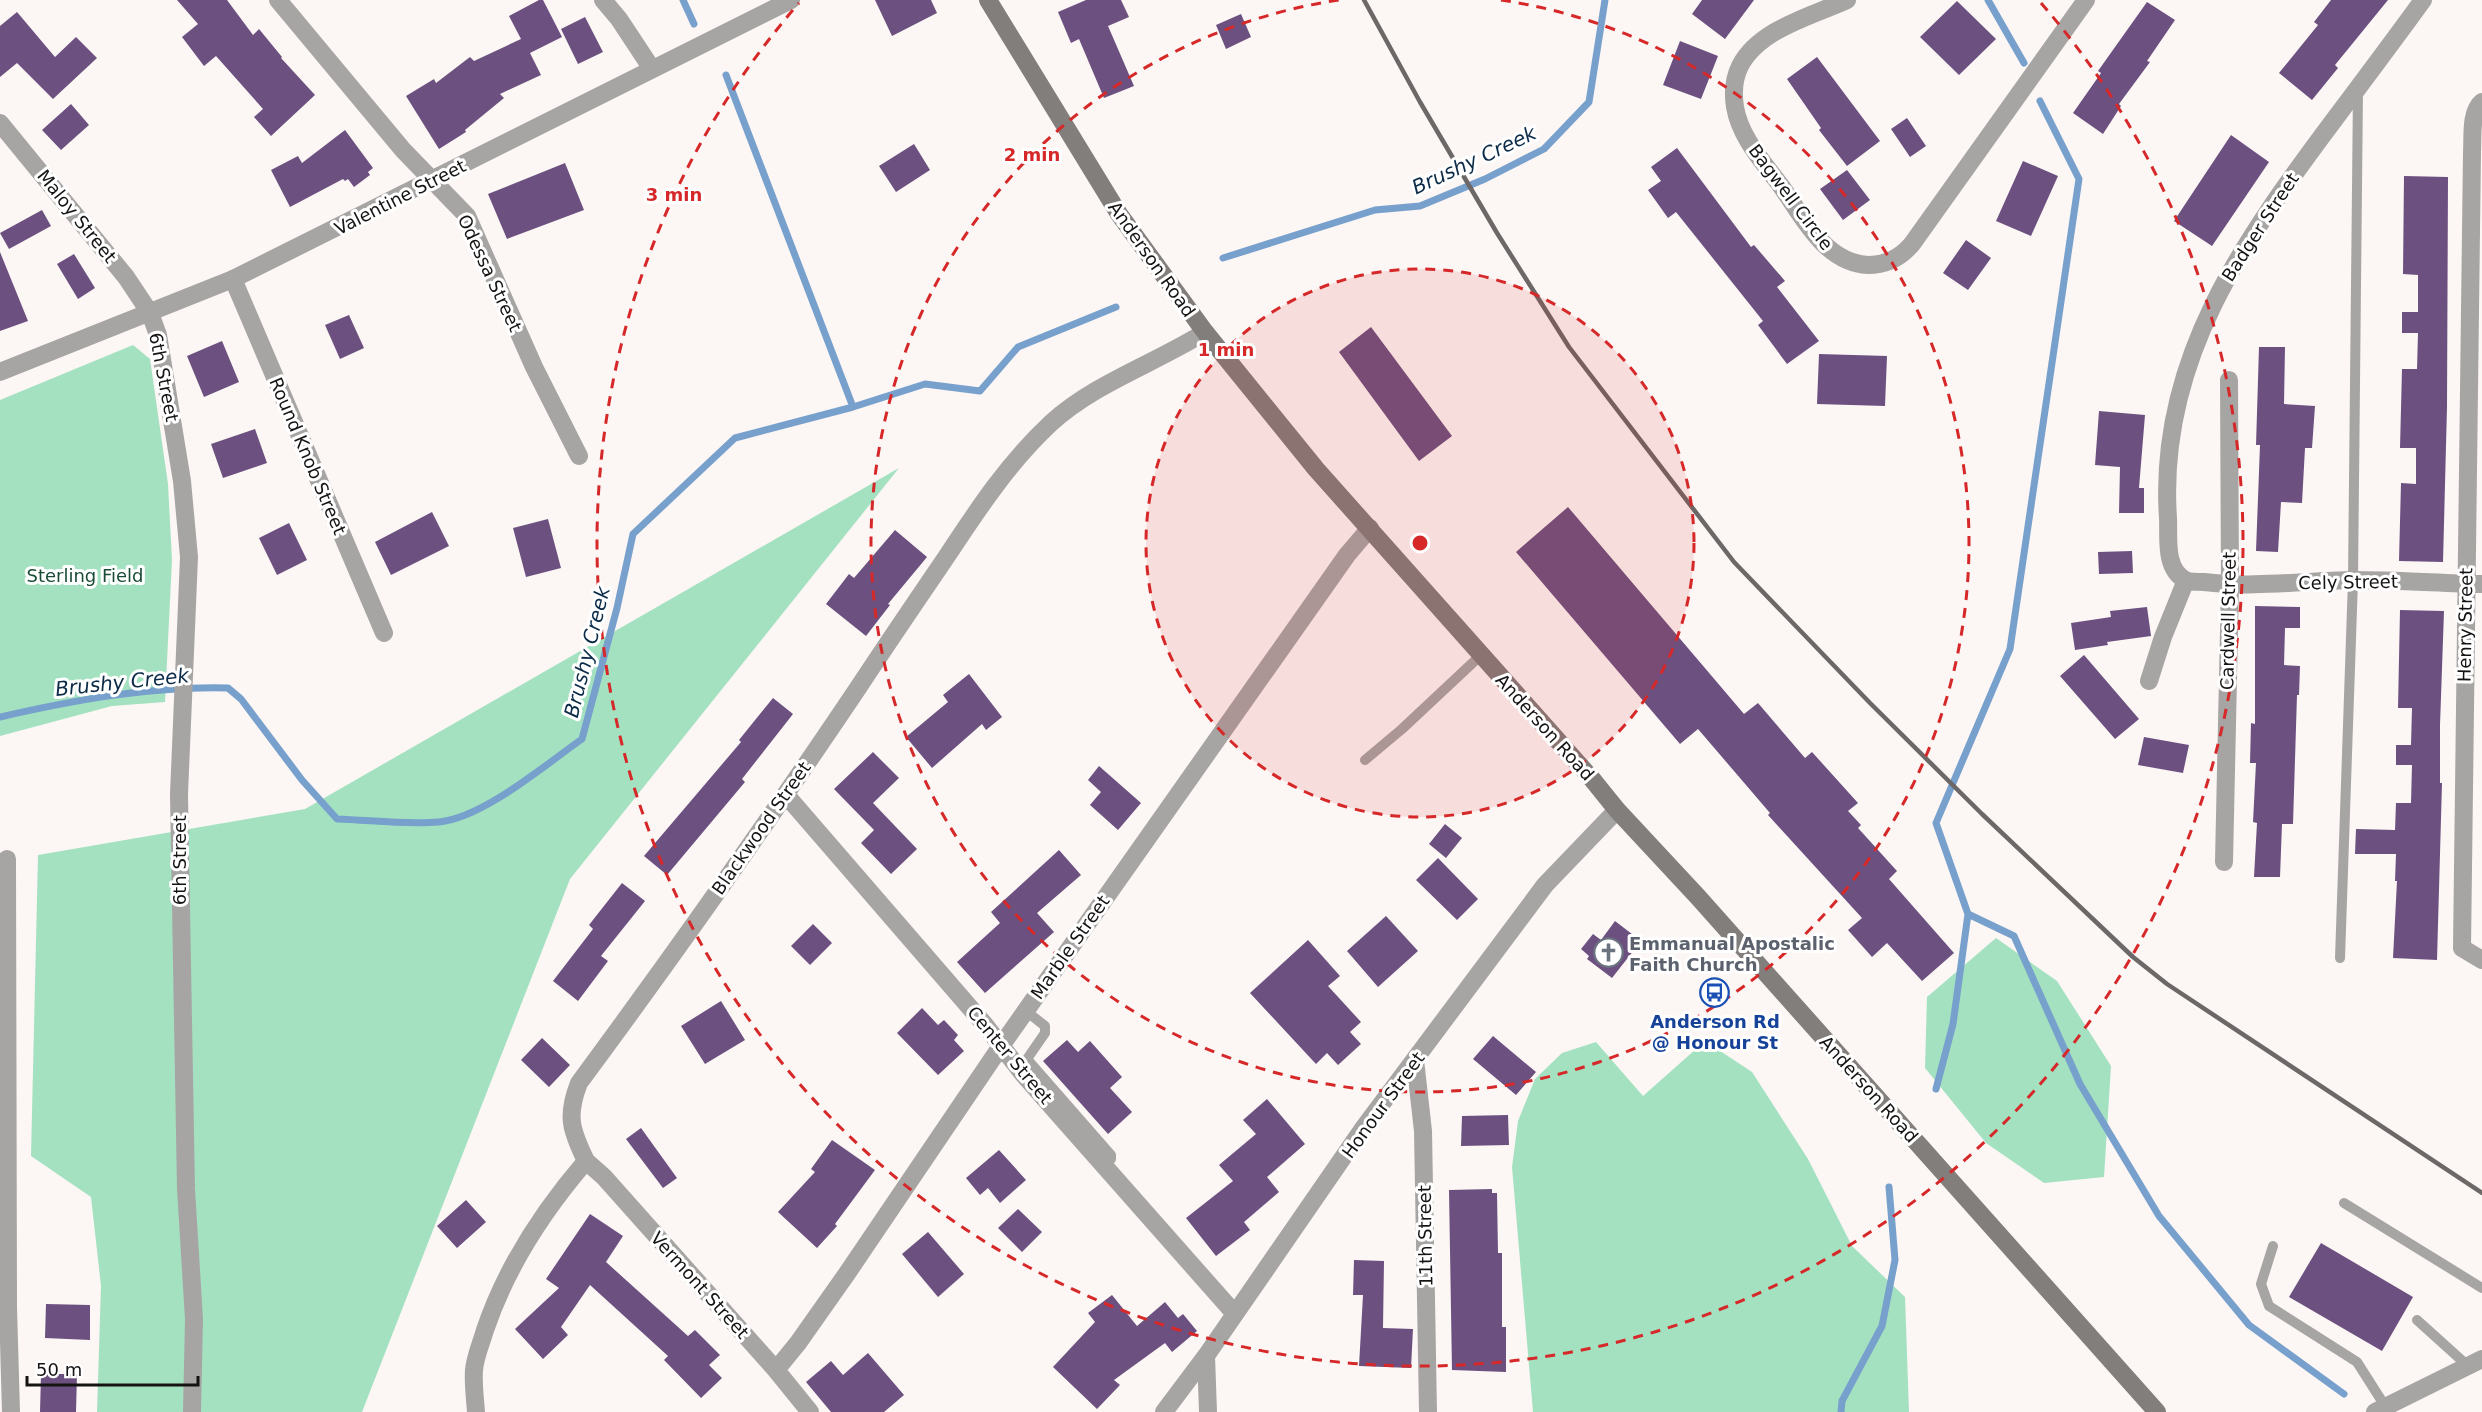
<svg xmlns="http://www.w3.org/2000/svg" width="2482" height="1412" viewBox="0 0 2482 1412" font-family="'DejaVu Sans',sans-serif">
<rect width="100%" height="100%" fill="#fcf6f4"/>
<path fill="#a4e1c1" d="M 133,345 L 150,359 L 168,484 L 172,560 L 165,702 L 112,706 L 0,736 L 0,400 Z
M 899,468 L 570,879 L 362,1412 L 97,1412 L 101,1286 L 91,1197 L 31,1156 L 38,855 L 305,809 Z
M 1996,938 L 2057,981 L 2111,1066 L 2104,1177 L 2044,1183 L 1986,1143 L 1925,1068 L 1927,997 Z
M 1705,1041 L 1752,1072 L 1808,1159 L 1852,1246 L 1905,1297 L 1909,1412 L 1533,1412 L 1512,1167 L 1518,1121 L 1535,1079 L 1562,1053 L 1596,1042 L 1643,1096 Z"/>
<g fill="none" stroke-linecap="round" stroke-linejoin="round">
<path stroke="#77a0cc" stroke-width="7" d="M 683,0 L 694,24
M 1988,0 L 2024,63
M 726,75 L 853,407
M 1223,258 L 1375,210 L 1420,206 L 1485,179 L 1544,149 L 1589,102 L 1605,0
M 0,717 C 74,700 151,686 228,688 L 241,699 L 302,780 L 337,819 C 370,820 405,825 439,822 C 483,818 545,765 582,739 L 617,608 L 633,534 L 735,438 L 853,407 L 925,384 L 980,391 L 1018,347 L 1116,307
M 1968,914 L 2014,936 L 2080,1084 L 2159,1216 L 2249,1325 L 2344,1394
M 1936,1089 L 1953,1024 L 1968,914 L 1936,823 L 2010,649 L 2079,179 L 2040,101
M 1841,1412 L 1842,1401 L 1882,1326 L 1895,1260 L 1889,1187"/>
</g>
<path fill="#6c5180" d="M 177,0 L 227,0 L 253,35 L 259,29 L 282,57 L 281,58 L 315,95 L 271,136 L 254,117 L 263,109 L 216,56 L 204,66 L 182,37 L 198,24 Z
M 539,0 L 543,0 L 562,37 L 530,53 L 541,75 L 500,94 L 504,98 L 465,130 L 466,132 L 439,149 L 406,96 L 434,79 L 436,83 L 470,57 L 474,61 L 521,39 L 509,16 Z
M 875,0 L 931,0 L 937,13 L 892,36 Z
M 1086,0 L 1121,0 L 1129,17 L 1108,26 L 1134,86 L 1104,98 L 1079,39 L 1071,43 L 1058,12 Z
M 1702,0 L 1754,0 L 1725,39 L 1692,14 Z
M 2331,0 L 2388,0 L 2335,65 L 2338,68 L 2312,100 L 2279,73 L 2318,25 L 2314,22 Z
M 1957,1 L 1996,39 L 1959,75 L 1920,37 Z
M 2147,2 L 2175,20 L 2147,61 L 2150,62 L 2119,104 L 2121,106 L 2103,134 L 2073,113 L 2101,73 L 2098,71 Z
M 17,12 L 55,57 L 76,37 L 97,58 L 53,99 L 17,63 L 0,77 L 0,26 Z
M 1241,14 L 1251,37 L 1226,49 L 1216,25 Z
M 585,17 L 603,52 L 578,64 L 561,29 Z
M 1680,41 L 1718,56 L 1701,99 L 1663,85 Z
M 1817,57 L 1880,141 L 1847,166 L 1819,130 L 1821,128 L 1787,79 Z
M 71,104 L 89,125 L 61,150 L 42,130 Z
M 1907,118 L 1926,146 L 1910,157 L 1891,129 Z
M 345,130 L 373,168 L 368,172 L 370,175 L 354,187 L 348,179 L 345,181 L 343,179 L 290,207 L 271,170 L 298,156 L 302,163 Z
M 2231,135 L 2269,162 L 2212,246 L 2174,221 Z
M 914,144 L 930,170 L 896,192 L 879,166 Z
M 1677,148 L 1751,247 L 1754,245 L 1785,281 L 1777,287 L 1819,341 L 1787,364 L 1758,325 L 1763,321 L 1676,212 L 1668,218 L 1648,190 L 1661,181 L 1651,167 Z
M 2023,161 L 2058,176 L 2031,236 L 1996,221 Z
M 565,163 L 584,210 L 507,239 L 488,194 Z
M 1847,170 L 1870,200 L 1843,220 L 1820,189 Z
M 2404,176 L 2448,177 L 2447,407 L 2443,562 L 2399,561 L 2401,483 L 2416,484 L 2416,448 L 2400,448 L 2402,369 L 2417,369 L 2418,333 L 2402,333 L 2402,312 L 2418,312 L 2418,275 L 2403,274 Z
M 42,210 L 51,226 L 9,249 L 0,233 Z
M 1966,240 L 1991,258 L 1968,290 L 1943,273 Z
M 0,252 L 28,321 L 0,331 Z
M 74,254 L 95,288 L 78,299 L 57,264 Z
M 349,315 L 364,348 L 340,359 L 325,325 Z
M 1371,327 L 1452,436 L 1419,461 L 1339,352 Z
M 222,341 L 239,382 L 204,397 L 187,356 Z
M 2259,347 L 2285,347 L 2284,404 L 2315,406 L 2312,448 L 2305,448 L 2302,503 L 2281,502 L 2278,552 L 2256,551 L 2260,445 L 2256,445 Z
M 1819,354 L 1887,356 L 1885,406 L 1817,404 Z
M 2099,411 L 2145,415 L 2139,488 L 2144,488 L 2144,513 L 2119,513 L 2120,467 L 2095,465 Z
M 255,429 L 267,463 L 223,478 L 211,444 Z
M 1568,507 L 1744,714 L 1758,703 L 1805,758 L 1812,752 L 1858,803 L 1848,811 L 1861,825 L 1858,828 L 1897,871 L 1889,879 L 1954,953 L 1922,981 L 1887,943 L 1872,957 L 1848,930 L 1862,918 L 1768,815 L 1770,813 L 1698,729 L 1680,744 L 1516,552 Z
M 432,512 L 449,546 L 391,575 L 375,542 Z
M 548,519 L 561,568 L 526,577 L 513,528 Z
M 289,523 L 307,560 L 277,575 L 259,538 Z
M 895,530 L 927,557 L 888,604 L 890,605 L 866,636 L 826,604 L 849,574 L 854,578 Z
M 2132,551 L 2133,573 L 2099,574 L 2098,552 Z
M 2255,606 L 2300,607 L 2300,628 L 2285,628 L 2284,665 L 2300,666 L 2299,695 L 2297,695 L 2293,824 L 2282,824 L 2280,877 L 2254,877 L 2257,823 L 2253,822 L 2256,763 L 2250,763 L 2251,723 L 2255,724 Z
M 2147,607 L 2151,636 L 2107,642 L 2108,645 L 2075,650 L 2071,623 L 2111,617 L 2110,611 Z
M 2400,610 L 2444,611 L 2440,725 L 2440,783 L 2442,783 L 2437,960 L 2393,958 L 2397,881 L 2395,881 L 2396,854 L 2355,854 L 2356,829 L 2395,830 L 2396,803 L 2411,803 L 2412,765 L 2396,765 L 2396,745 L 2411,745 L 2412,708 L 2398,708 Z
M 2084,655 L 2139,719 L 2115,739 L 2060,676 Z
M 969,674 L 1002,717 L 986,730 L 982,724 L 932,768 L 906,737 L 948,702 L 943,695 Z
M 773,698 L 793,714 L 742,779 L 745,782 L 667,875 L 644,856 L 741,742 L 739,740 Z
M 2144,737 L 2189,745 L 2183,773 L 2138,765 Z
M 873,752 L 899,778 L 873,803 L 917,849 L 891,874 L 861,843 L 874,830 L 834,789 Z
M 1099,766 L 1141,803 L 1118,830 L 1090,805 L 1101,792 L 1088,780 Z
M 1445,824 L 1462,838 L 1446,858 L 1429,844 Z
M 1059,850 L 1081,875 L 1037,913 L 1054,932 L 985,993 L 957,962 L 1000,923 L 991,912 Z
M 1438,858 L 1478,899 L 1457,920 L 1416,880 Z
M 622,883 L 645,901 L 601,956 L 608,961 L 578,1001 L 553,981 L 593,929 L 589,925 Z
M 1386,916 L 1418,951 L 1378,987 L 1347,951 Z
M 1615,921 L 1641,941 L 1612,978 L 1587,959 L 1589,956 L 1581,949 L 1593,934 L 1601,940 Z
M 813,924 L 832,943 L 810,965 L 791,946 Z
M 1308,940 L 1340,976 L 1328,986 L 1361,1022 L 1350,1032 L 1361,1044 L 1338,1065 L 1327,1053 L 1316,1064 L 1250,993 Z
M 721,1001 L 745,1040 L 705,1064 L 681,1026 Z
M 922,1008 L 938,1025 L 944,1020 L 958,1035 L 954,1040 L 964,1051 L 938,1075 L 897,1033 Z
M 1493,1036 L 1536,1072 L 1516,1095 L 1473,1059 Z
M 542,1038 L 570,1065 L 549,1087 L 521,1060 Z
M 1067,1040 L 1078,1052 L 1090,1041 L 1122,1077 L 1110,1088 L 1132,1112 L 1108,1134 L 1043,1061 Z
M 1267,1099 L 1305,1144 L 1267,1177 L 1279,1192 L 1244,1222 L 1250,1230 L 1216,1256 L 1186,1218 L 1233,1181 L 1219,1165 L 1256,1134 L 1243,1120 Z
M 1508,1115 L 1509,1145 L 1461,1146 L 1462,1116 Z
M 641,1128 L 677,1178 L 663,1188 L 626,1139 Z
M 832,1140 L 875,1170 L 835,1224 L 837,1226 L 817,1248 L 778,1212 L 815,1172 L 811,1169 Z
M 999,1150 L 1026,1180 L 1000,1203 L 988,1188 L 980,1195 L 966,1178 Z
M 1492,1189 L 1492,1193 L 1497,1193 L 1498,1253 L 1502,1253 L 1502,1327 L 1506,1327 L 1506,1372 L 1452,1370 L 1449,1190 Z
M 466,1200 L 486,1222 L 457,1248 L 437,1226 Z
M 1018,1209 L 1042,1232 L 1022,1252 L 998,1228 Z
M 590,1214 L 623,1236 L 606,1262 L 688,1336 L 695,1330 L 720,1355 L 709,1365 L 722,1378 L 701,1398 L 664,1360 L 668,1356 L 590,1285 L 561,1327 L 568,1335 L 543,1359 L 515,1329 L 559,1288 L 546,1279 Z
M 928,1232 L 964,1274 L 938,1297 L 902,1254 Z
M 2321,1243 L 2413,1297 L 2382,1351 L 2289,1297 Z
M 1354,1260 L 1384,1261 L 1383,1328 L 1413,1329 L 1411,1368 L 1359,1366 L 1363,1295 L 1353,1295 Z
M 1112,1295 L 1137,1326 L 1165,1302 L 1178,1318 L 1183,1314 L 1197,1331 L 1172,1352 L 1165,1343 L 1114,1380 L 1120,1385 L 1097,1409 L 1053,1367 L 1095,1322 L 1088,1313 Z
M 46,1304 L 90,1305 L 90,1340 L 45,1338 Z
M 868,1353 L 904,1395 L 884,1412 L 831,1412 L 806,1382 L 831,1361 L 843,1375 Z
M 41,1374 L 77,1374 L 76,1412 L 40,1412 Z"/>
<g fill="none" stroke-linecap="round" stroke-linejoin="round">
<path stroke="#a7a5a4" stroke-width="10" d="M 1365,760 L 1402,729 L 1481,655
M 2340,958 L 2353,580 L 2358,89
M 1026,1011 L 1045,1026 L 1045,1033 L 1027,1059 L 1111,1155 L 1111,1159 L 1105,1166
M 2344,1203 L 2482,1288
M 2273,1246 L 2261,1284 L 2269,1306 L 2357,1362 L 2385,1406
M 2417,1320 L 2468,1366"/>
<path stroke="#a7a5a4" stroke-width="18" d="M 278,0 L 403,150 L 467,216 L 534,367 L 579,456
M 603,0 L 619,19 L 652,69
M 1847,0 C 1812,16 1759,29 1740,66 C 1734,78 1733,94 1735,107 C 1740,137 1763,162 1781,186 C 1803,217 1825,263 1868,265 C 1886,265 1901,257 1912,244 L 2086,0
M 2423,0 C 2394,40 2364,80 2334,120 C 2245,239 2157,360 2168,518 C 2169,538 2164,568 2185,580 C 2189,582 2198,582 2204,582 C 2253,588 2303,581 2352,580 C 2395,580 2439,583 2482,584
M 2482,102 C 2470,112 2473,137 2472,152 L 2462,948 L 2482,960
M 0,123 L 126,277 L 150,313 L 158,335 L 182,481 L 189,557 L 179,794 L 186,1189 L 194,1319 L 192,1412
M 233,279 L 384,633
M 2149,681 L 2163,637 L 2186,580
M 786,795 L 985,1025 L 1023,1074 L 1235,1314
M 7,859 L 8,1307 L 11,1412
M 2224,862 L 2230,585 L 2229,380
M 1415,1060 L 1423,1131 L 1428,1412
M 586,1161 L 604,1177 L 776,1370 L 810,1412
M 1206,1356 L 1208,1412
M 776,1370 L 798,1343 L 848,1272 L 1001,1046 L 1347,555 L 1370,528
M 476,1412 C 475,1398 473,1384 474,1370 C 475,1357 481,1344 485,1330 C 506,1268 543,1211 586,1161 C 571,1130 566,1116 579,1083 C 675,953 768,822 858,688 C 887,644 917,600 947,556 C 978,509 1009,462 1051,423 C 1095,383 1154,364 1205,332
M 1164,1412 L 1206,1356 L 1362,1130 L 1545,885 L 1617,810"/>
<path stroke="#a7a5a4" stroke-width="18" d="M 0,372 L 233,279 L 791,0
M 2375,1412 L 2482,1359"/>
<path stroke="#817e7c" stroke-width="18" d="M 988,0 L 1119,214 L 1205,332 L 1316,469 L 1592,779 L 1617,810 L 1698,897 L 2157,1412"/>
<path stroke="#6c6867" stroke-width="4.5" d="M 1364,0 L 1420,102 L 1497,233 L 1569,347 L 1734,562 L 1870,703 L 1982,814 L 2133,957 L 2167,984 L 2482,1193"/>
</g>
<circle cx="1420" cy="543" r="274" fill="#d62828" fill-opacity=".12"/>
<g fill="none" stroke="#d62828" stroke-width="3" stroke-dasharray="10 8">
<circle cx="1420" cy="543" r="274"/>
<path d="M1501 0A549 549 0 1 1 1339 0"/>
<path d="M2041 3A823 823 0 1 1 799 3"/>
</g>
<defs>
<symbol id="church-ring" viewBox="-11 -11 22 22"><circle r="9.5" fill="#fff" stroke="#6b7280" stroke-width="1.5"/><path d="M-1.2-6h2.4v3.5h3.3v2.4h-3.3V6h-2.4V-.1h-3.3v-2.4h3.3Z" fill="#6b7280"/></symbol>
<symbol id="bus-ring" viewBox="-11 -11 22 22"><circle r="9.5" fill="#fff" stroke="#1a4fb4" stroke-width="1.5"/><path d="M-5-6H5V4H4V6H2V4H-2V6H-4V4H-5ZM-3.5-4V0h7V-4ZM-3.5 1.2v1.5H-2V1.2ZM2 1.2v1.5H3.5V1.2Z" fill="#1a4fb4"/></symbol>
</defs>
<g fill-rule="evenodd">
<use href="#church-ring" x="1592" y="936" width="33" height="33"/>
<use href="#bus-ring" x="1698" y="976" width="33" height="33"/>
</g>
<g text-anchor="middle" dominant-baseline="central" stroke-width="6" stroke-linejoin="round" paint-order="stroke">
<g font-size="18" fill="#161413" stroke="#fff">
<text transform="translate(400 197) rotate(-27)">Valentine Street</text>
<text transform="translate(1791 197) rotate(53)">Bagwell Circle</text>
<text transform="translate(77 216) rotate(51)">Maloy Street</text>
<text transform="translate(2260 227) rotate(-57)">Badger Street</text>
<text transform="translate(1152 259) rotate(55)">Anderson Road</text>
<text transform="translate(490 273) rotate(65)">Odessa Street</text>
<text transform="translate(164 377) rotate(79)">6th Street</text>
<text transform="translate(308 456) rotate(67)">Round Knob Street</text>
<text transform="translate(2348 582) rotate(-1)">Cely Street</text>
<text transform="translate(2228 621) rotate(-89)">Cardwell Street</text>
<text transform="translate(2465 625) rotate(-89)">Henry Street</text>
<text transform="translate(1545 727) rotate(48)">Anderson Road</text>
<text transform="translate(761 828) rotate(-55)">Blackwood Street</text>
<text transform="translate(179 860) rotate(-90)">6th Street</text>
<text transform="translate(1070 947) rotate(-55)">Marble Street</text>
<text transform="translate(1010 1055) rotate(50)">Center Street</text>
<text transform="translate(1869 1089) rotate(48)">Anderson Road</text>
<text transform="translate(1383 1105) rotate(-54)">Honour Street</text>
<text transform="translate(1425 1236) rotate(-91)">11th Street</text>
<text transform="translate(700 1285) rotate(48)">Vermont Street</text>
</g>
<g font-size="18" fill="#194b35" stroke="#fff">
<text x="85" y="575">Sterling Field</text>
</g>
<g font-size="18" font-weight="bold" fill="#5b616d" stroke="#fff" text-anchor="start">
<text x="1629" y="943">Emmanual Apostalic<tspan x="1629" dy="21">Faith Church</tspan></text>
</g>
<g font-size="18" font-weight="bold" fill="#164399" stroke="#fff">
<text x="1715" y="1021">Anderson Rd<tspan x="1715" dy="21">@ Honour St</tspan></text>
</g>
<g font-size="20" font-style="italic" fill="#0c2b48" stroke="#fff">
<text transform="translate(1474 160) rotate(-25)">Brushy Creek</text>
<text transform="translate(587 652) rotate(-76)">Brushy Creek</text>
<text transform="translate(122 682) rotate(-6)">Brushy Creek</text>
</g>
</g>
<circle cx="1420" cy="543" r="9" fill="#d62828" stroke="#fff" stroke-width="3"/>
<g font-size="18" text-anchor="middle" font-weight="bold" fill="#d62828" stroke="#fff" stroke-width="6" stroke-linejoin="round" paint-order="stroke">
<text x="1032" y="161">2 min</text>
<text x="674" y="201">3 min</text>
<text x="1226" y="356">1 min</text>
</g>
<path d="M27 1376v9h171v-9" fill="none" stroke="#161413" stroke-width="3"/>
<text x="36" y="1376" font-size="18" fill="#161413" stroke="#ffffff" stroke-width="4.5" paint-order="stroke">50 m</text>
</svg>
